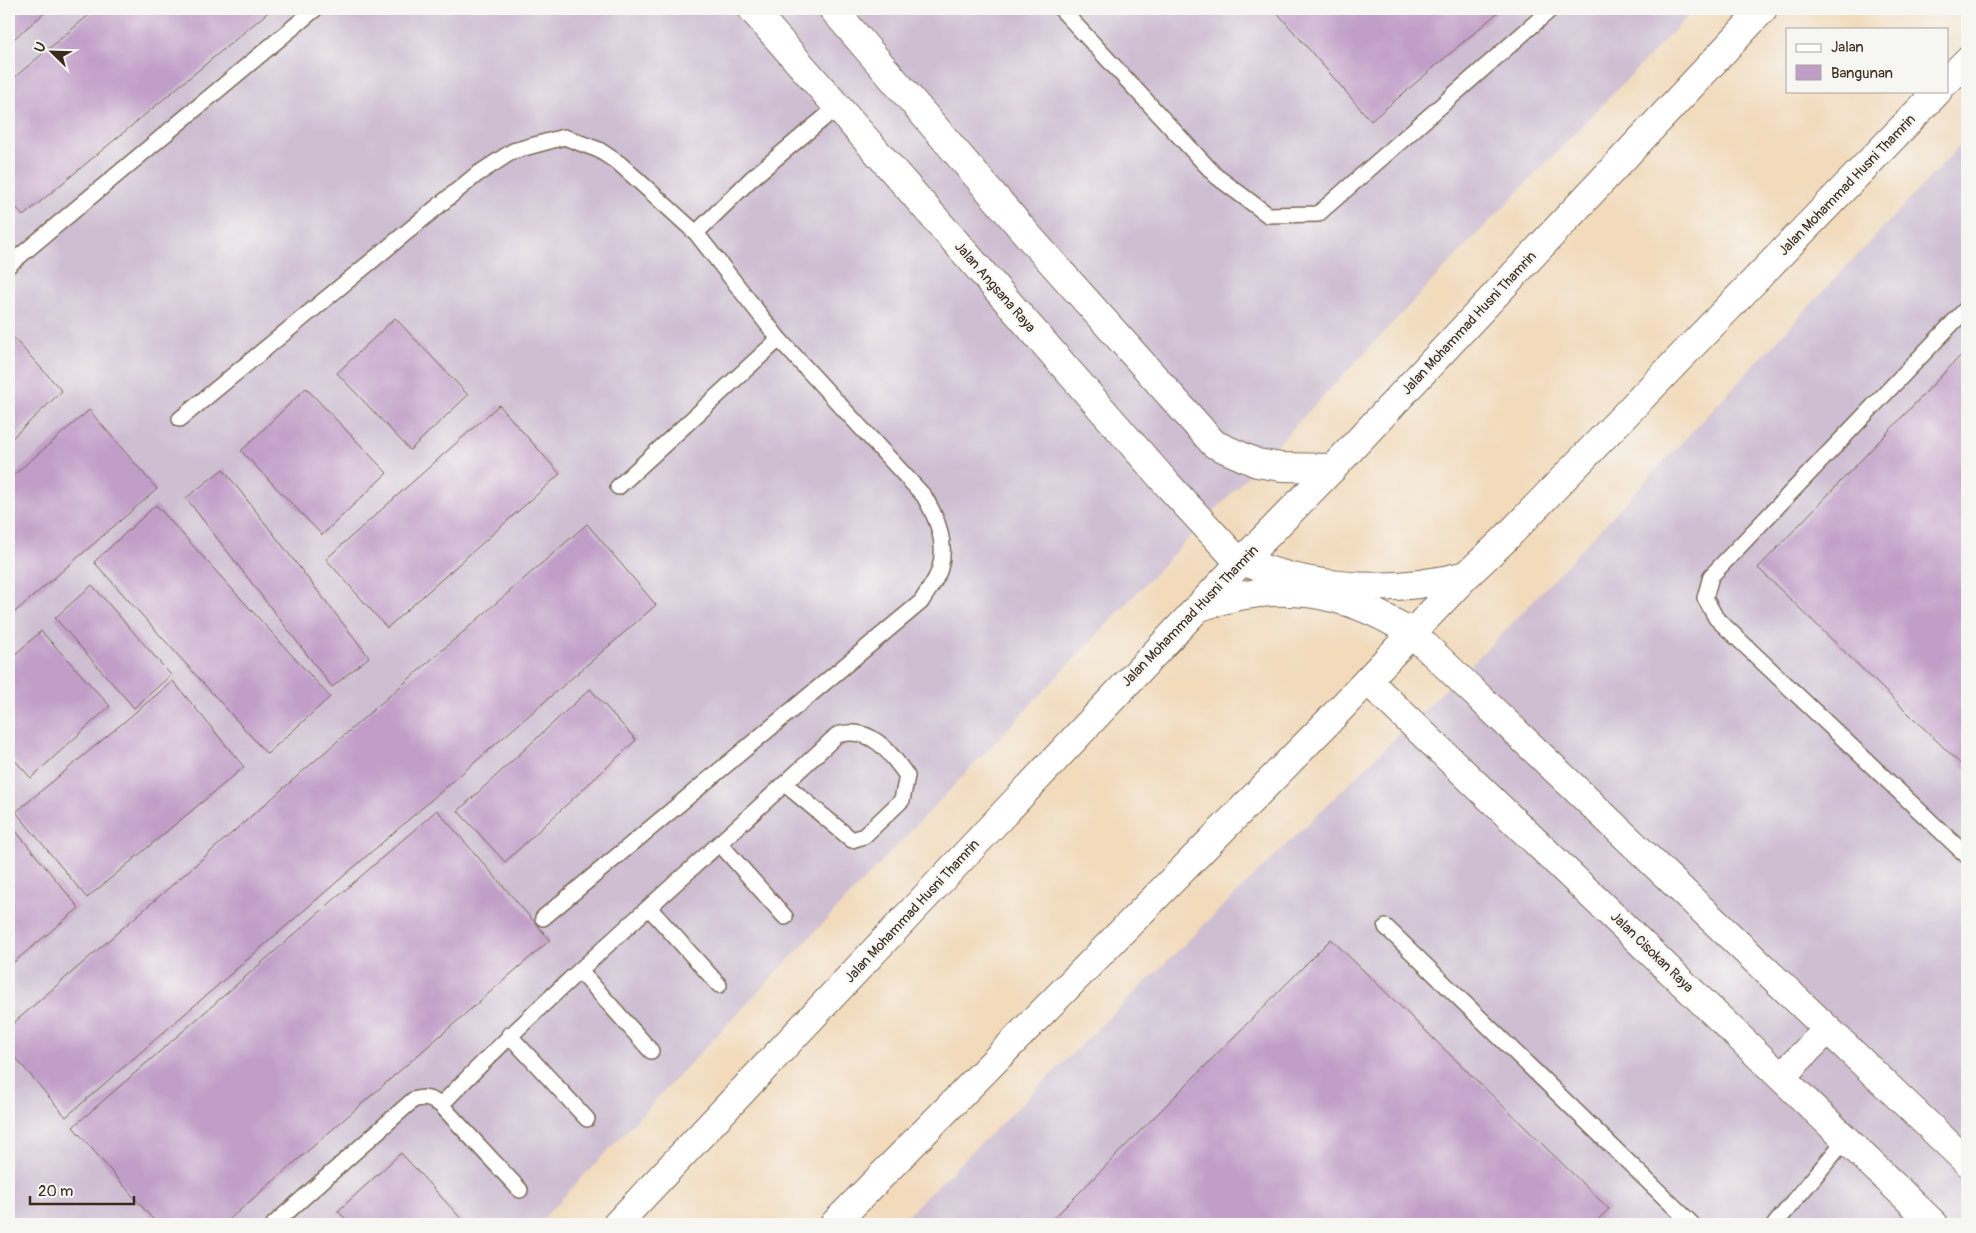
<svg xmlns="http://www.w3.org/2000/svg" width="1976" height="1233" viewBox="0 0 1976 1233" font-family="Pangolin,sans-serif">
<rect width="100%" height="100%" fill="#f6f6f2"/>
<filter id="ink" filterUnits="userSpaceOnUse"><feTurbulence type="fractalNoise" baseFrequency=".02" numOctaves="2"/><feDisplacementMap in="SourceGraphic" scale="10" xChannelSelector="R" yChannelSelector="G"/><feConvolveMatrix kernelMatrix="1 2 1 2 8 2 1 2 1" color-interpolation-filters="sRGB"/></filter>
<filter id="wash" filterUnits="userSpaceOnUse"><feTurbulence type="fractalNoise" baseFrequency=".0096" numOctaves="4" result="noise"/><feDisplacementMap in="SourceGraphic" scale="20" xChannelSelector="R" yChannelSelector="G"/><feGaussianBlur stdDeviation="1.12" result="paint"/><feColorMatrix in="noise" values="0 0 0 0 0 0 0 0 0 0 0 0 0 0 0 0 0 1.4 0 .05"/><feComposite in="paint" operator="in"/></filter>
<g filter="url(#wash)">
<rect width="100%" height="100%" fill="#f2dabb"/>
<path fill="#cdbed2" d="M 9,9 L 1695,9 L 1459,253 L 538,1224 L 9,1224 Z
M 1967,138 L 1967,1224 L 898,1224 L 1503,633 Z"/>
<g id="blocks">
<path fill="#c19ec8" d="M 9,9 L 49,9 L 9,43 Z
M 96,9 L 272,9 L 23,216 L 9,198 L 9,82 Z
M 1274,9 L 1502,9 L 1371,121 Z
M 395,318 L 468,395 L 410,450 L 337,373 Z
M 9,333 L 62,391 L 9,441 Z
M 1967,349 L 1967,770 L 1758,568 Z
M 306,388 L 387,473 L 322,535 L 241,451 Z
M 499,405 L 560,474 L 387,628 L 326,559 Z
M 89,410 L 157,489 L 9,617 L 9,479 Z
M 223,469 L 369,657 L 332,687 L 186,498 Z
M 156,505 L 330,697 L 267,754 L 94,562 Z
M 587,524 L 656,605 L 66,1117 L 9,1050 L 9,1027 Z
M 92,585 L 171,675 L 134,708 L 55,618 Z
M 41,631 L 110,706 L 31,778 L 9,754 L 9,660 Z
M 173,681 L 244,767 L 87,898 L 16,812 Z
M 590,689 L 636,740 L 505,862 L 458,811 Z
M 437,810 L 550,940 L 224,1224 L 157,1224 L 73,1127 Z
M 15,830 L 79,908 L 9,966 L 9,835 Z
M 1331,939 L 1609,1209 L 1593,1224 L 1048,1224 Z
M 401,1153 L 466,1224 L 350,1224 L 338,1211 Z"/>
</g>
</g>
<g filter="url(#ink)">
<use href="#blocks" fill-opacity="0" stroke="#7b6855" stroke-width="1"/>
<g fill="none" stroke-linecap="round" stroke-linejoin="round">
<defs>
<path id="service" d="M 1061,9 L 1216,176 L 1268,215 L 1318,214 L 1551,9
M 9,265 L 315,9
M 1967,308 L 1711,576 L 1705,598 L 1716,618 L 1967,856
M 180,419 L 476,175 L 513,151 L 564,137 L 599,150 L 620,164 L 696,233
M 618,487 L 779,339
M 721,845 L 785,917
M 650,909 L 719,985
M 543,918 L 921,602 C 927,592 937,580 940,568 C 947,542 937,518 924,496 L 779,339 L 696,233 L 751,179 L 837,107
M 1386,927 L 1692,1224
M 580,971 L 651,1051
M 509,1035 L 587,1119
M 441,1105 C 567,975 706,859 837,735 C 871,725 890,752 907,776 L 902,800 L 864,836 L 852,840 L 785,784
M 274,1224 L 413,1100 C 425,1096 431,1099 441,1105 L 520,1190
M 1775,1224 L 1846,1139"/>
<path id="minor" d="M 752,9 L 1168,485 L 1239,562 L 1242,561
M 833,9 L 1031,239 L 1214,444 L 1257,463 L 1281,467 L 1333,468
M 1413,634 L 1967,1162
M 1368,681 L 1934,1224
M 1781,1077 L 1828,1029"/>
<path id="tertiary" d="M 1947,81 L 1967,61
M 1242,561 C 1315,590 1391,594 1467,575
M 1200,607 C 1277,579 1345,590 1413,634
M 617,1224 L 1242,561 L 1333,468 L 1763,9
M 834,1224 L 1325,725 L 1467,575 L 1503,541 L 1938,91"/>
</defs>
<use href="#service" stroke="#7b6855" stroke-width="18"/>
<use href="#minor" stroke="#7b6855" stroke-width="30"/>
<use href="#tertiary" stroke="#7b6855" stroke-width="30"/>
<use href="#service" stroke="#fff" stroke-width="15"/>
<use href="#minor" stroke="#fff" stroke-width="28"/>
<use href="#tertiary" stroke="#fff" stroke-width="28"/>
</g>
</g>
<g text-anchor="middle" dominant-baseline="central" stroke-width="4.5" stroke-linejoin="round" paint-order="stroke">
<g font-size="14" fill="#3b2a1e" stroke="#f6f6f2">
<text transform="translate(1847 185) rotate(-46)">Jalan Mohammad Husni Thamrin</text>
<text transform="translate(995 287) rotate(49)">Jalan Angsana Raya</text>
<text transform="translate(1469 323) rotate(-47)">Jalan Mohammad Husni Thamrin</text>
<text transform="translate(1190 616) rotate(-46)">Jalan Mohammad Husni Thamrin</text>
<text transform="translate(912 911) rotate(-47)">Jalan Mohammad Husni Thamrin</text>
<text transform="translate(1652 952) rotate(44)">Jalan Cisokan Raya</text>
</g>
</g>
<rect width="1976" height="1233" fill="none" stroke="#f6f6f2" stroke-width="30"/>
<rect x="1786" y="28" width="162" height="65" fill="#f6f6f2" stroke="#aba49d"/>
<rect x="1796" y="44" width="25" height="8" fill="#ffffff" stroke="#aba49d"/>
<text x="1831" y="52" font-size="15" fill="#3b2a1e">Jalan</text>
<rect x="1796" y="65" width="25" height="15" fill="#c19ec8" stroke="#aba49d"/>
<text x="1831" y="78" font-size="15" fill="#3b2a1e">Bangunan</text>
<g transform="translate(52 52) rotate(293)" stroke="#f6f6f2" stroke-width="4" paint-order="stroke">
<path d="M0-4L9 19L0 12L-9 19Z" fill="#3b2a1e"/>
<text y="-8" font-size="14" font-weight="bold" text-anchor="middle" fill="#3b2a1e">U</text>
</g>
<path d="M30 1196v8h104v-8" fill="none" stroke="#3b2a1e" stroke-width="2.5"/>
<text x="38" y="1196" font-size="15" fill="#3b2a1e" stroke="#f6f6f2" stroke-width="4" paint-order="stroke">20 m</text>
</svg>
